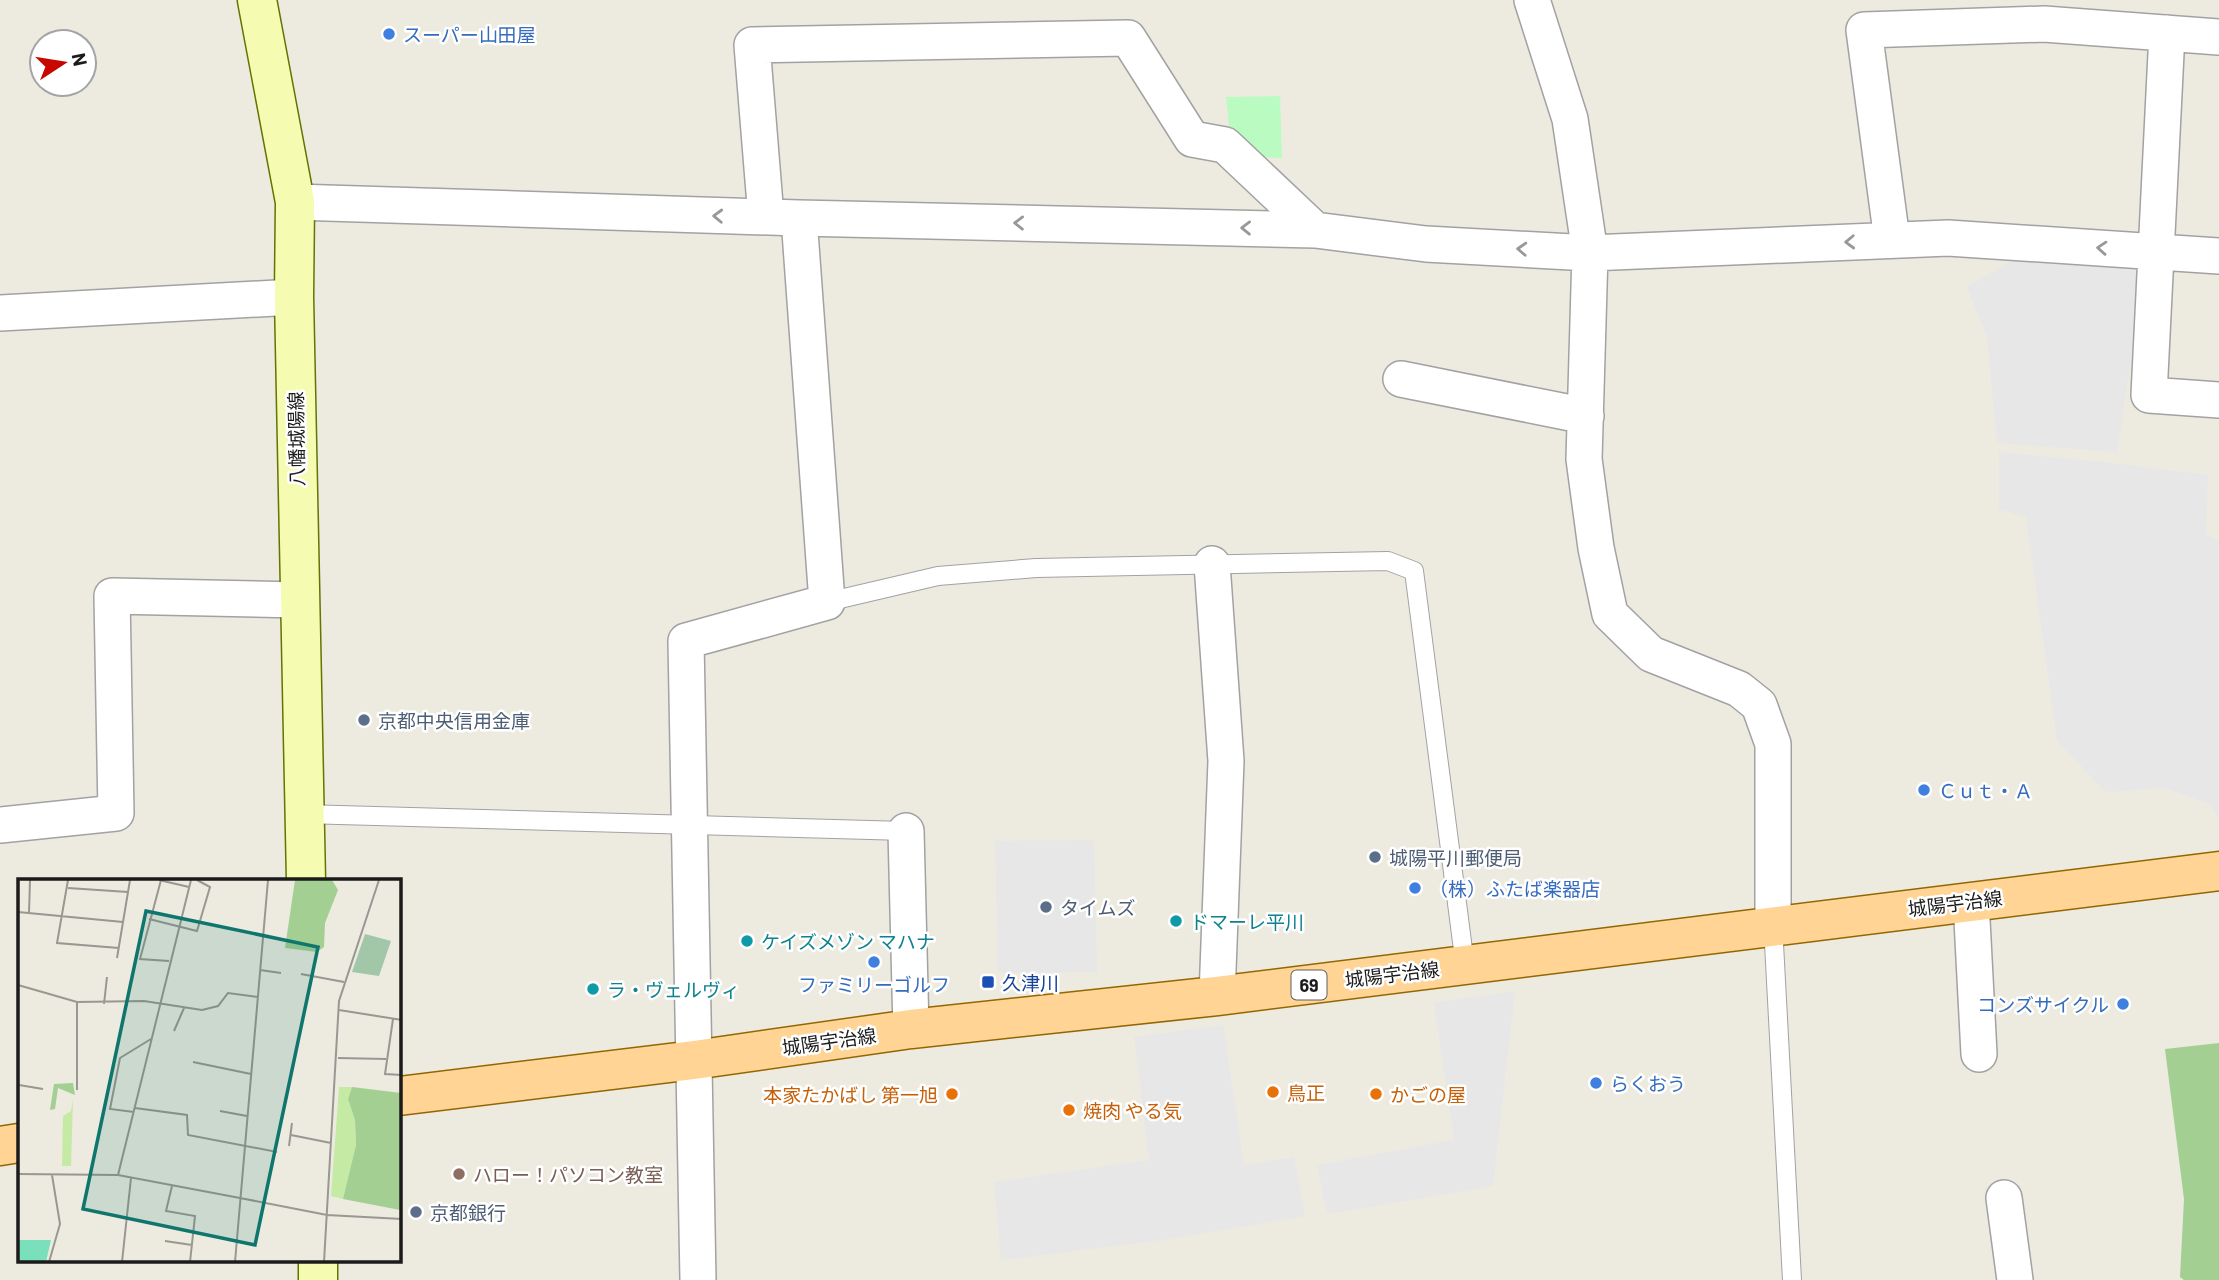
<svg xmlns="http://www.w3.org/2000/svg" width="2219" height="1280" viewBox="0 0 2219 1280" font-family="Barlow,'Noto Sans JP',sans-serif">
<rect width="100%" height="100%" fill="#edeae0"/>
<path fill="#a3cf93" d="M 2219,1043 L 2219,1280 L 2184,1280 L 2180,1277 L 2184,1199 L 2165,1049 Z"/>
<path fill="#bafbc1" d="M 1280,96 L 1282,158 L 1263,157 L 1229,126 L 1226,97 Z"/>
<path fill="#e7e7e7" d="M 2016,258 L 2145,266 L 2117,452 L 1997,443 L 1987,336 L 1967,287 Z
M 1999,452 L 2112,463 L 2208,475 L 2206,535 L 2219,540 L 2219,820 L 2210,804 L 2164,788 L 2105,792 L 2057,740 L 2026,517 L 1999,509 Z
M 1094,840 L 1097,972 L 998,973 L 995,841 Z
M 1515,991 L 1493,1186 L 1327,1214 L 1317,1165 L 1454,1140 L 1434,1003 Z
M 1223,1025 L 1244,1165 L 1294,1157 L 1305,1216 L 1155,1241 L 1001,1260 L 994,1182 L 1149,1160 L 1134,1037 Z"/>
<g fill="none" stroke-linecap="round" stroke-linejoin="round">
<defs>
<path id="lane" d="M 827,602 L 938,576 L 1036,568 L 1388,561 L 1414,571 L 1465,965
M 303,814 L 906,831
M 1773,925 L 1792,1280"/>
<path id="street" d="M 1532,0 L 1570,119 L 1590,253 L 1584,459 L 1596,548 L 1610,614 L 1651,654 L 1739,689 L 1759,705 L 1773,744 L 1773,925
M 2167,33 L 2149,395 L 2219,400
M 295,202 L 799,218 L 1315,230 L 1426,244 L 1590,253 L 1948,238 L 2219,256
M 766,217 L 752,45 L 1128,38 L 1192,139 L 1225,145 L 1315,230
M 1892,240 L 1864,30 L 2044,24 L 2219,37
M 0,313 L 294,297
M 1401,379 L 1586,416
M 1212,564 L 1226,761 L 1217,996
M 0,825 L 116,813 L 112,596 L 299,600
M 906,831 L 911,1029
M 1971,901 L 1979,1054
M 2004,1198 L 2015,1280
M 698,1280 L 686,641 L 827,602 L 799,218"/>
<path id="secondary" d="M 257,0 L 295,202 L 294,297 L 306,881
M 318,1261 L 318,1280"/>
<path id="primary" d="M 399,1096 L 694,1060 L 911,1029 L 1217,996 L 2219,871
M 0,1146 L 19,1143"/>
</defs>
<use href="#lane" stroke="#a2a2a2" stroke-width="20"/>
<use href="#street" stroke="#a2a2a2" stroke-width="38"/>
<use href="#secondary" stroke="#637401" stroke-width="41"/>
<use href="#primary" stroke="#936700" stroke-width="41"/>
<use href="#lane" stroke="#fff" stroke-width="18"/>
<use href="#street" stroke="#fff" stroke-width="35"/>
<use href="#secondary" stroke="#f5fbb0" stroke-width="38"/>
<use href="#primary" stroke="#ffd494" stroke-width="38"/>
</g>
<defs><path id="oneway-chevron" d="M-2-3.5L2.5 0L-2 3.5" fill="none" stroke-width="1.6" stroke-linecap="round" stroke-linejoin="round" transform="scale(1.75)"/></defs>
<g stroke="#989898">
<use href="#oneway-chevron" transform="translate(718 216) rotate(-178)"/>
<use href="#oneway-chevron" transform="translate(1019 223) rotate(-179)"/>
<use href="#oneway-chevron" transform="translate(1246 228) rotate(-179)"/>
<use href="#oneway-chevron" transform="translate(1850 242) rotate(178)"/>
<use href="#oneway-chevron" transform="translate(2102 248) rotate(-176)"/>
<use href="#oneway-chevron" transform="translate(1522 249) rotate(-177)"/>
</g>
<g fill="#3f7fe0" stroke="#fff" stroke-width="2.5">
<circle cx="389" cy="34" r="7"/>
<circle cx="1924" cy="790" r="7"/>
<circle cx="1415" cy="888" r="7"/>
<circle cx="874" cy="962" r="7"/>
<circle cx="2123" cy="1004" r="7"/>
<circle cx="1596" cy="1083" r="7"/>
</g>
<g fill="#5c6f8a" stroke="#fff" stroke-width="2.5">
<circle cx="364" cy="720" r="7"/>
<circle cx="1375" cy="857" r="7"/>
<circle cx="1046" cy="907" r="7"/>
<circle cx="416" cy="1212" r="7"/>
</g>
<g fill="#0f9aa8" stroke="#fff" stroke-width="2.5">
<circle cx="1176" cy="921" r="7"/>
<circle cx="747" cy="941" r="7"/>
<circle cx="593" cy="989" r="7"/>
</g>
<rect fill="#1a4fb4" stroke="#fff" stroke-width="2.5" x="981" y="975" width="14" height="14" rx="3.5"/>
<g fill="#e8710a" stroke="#fff" stroke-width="2.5">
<circle cx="1273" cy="1092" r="7"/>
<circle cx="952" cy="1094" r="7"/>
<circle cx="1376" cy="1094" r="7"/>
<circle cx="1069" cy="1110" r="7"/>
</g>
<circle fill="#8d6e63" stroke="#fff" stroke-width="2.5" cx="459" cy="1174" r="7"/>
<g text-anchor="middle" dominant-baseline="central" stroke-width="5" stroke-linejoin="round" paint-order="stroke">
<rect fill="#fff" stroke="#5f5f5f" stroke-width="2" x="1291.5" y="970.5" width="35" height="29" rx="5"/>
<g font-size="18" font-weight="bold" fill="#1b1b1b">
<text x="1309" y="985">69</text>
</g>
<g font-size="19" fill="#366cbe" stroke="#fff" text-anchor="start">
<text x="403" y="34">スーパー山田屋</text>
<text x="1938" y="790">Ｃｕｔ・Ａ</text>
<text x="1429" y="888">（株）ふたば楽器店</text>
<text x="874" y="984" text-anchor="middle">ファミリーゴルフ</text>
<text x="2109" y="1004" text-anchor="end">コンズサイクル</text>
<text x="1610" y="1083">らくおう</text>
</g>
<g font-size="19" fill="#1b1b1b" stroke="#fff">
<text transform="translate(296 439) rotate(-91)">八幡城陽線</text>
<text transform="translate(1955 903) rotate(-7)">城陽宇治線</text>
<text transform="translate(1392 974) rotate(-7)">城陽宇治線</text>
<text transform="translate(829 1041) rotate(-8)">城陽宇治線</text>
</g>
<g font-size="19" fill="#4e5e75" stroke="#fff" text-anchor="start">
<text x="378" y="720">京都中央信用金庫</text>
<text x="1389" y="857">城陽平川郵便局</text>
<text x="1060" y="907">タイムズ</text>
<text x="430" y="1212">京都銀行</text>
</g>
<g font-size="19" fill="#0d838f" stroke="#fff" text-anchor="start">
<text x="1190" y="921">ドマーレ平川</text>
<text x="761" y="941">ケイズメゾン マハナ</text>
<text x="607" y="989">ラ・ヴェルヴィ</text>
</g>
<g font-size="19" fill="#164399" stroke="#fff" text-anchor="start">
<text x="1002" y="982">久津川</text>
</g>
<g font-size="19" fill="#c56008" stroke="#fff" text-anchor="start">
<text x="1287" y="1092">鳥正</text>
<text x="938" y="1094" text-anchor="end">本家たかばし 第一旭</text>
<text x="1390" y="1094">かごの屋</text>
<text x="1083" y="1110">焼肉 やる気</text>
</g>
<g font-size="19" fill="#785e54" stroke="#fff" text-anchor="start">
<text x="473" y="1174">ハロー！パソコン教室</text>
</g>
</g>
<g transform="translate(18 879)">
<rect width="383" height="383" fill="#edeae0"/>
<path d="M 321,208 L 334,208 L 330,220 L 337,241 L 338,266 L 325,320 L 313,317 ZM 55,220 L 53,287 L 44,287 L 45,237 L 53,232 Z" fill="#c4eaa3"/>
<path d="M 277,1 L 314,1 L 320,11 L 307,44 L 306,68 L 299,73 L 267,69 ZM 55,204 L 57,216 L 40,209 L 37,230 L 32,231 L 36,205 ZM 334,208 L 383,214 L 382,331 L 325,320 L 338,266 L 337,241 L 330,220 Z" fill="#a3cf93"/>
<path d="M 347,55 L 373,62 L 361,97 L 334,93 Z" fill="#a1c7a8"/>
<path d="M 0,361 L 33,361 L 28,383 L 0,383 Z" fill="#7ae0bc"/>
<path fill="none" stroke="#999791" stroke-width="2" d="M 50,1 L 39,64 L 101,69M 141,1 L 171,8M 143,1 L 122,80 L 151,82M 50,9 L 110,13M 0,33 L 105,43M 11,34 L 12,1M 131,40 L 179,52 L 192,8 L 179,1M 99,79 L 112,1M 242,91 L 263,94M 283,95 L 326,103M 0,106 L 59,123 L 126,122 L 184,131 L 200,127 L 210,114 L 240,118M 86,125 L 89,98M 321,131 L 384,141M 375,140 L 367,195 L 384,196M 156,152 L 166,129M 320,179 L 368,180M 175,183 L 233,195M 1,206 L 25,210M 59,211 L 59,123M 117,229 L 169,236 L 170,256 L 259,273M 202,232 L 229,237M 116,233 L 92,230 L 102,179 L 133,160M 273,256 L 313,264M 271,267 L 274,244M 0,295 L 100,296 L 222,319M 100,296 L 173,1M 154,307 L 148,332 L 177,337 L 172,383M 222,319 L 309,336 L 384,340M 147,362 L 174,366M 31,383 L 42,345 L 34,296M 104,383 L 113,299M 217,383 L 250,1M 306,383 L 321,122 L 361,1"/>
<path fill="#0f766e" fill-opacity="0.15" stroke="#0f766e" stroke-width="3.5" d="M 128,32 L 300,68 L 237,366 L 65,330 Z"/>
<rect width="383" height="383" fill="none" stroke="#1b1b1b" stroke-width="3.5"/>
</g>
<g transform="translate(63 63) rotate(78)"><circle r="33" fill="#ffffff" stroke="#a4a4a4" stroke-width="2"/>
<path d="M0-5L12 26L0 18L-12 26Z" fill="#c70700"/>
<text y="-10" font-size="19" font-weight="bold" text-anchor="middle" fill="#1b1b1b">N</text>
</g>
</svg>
